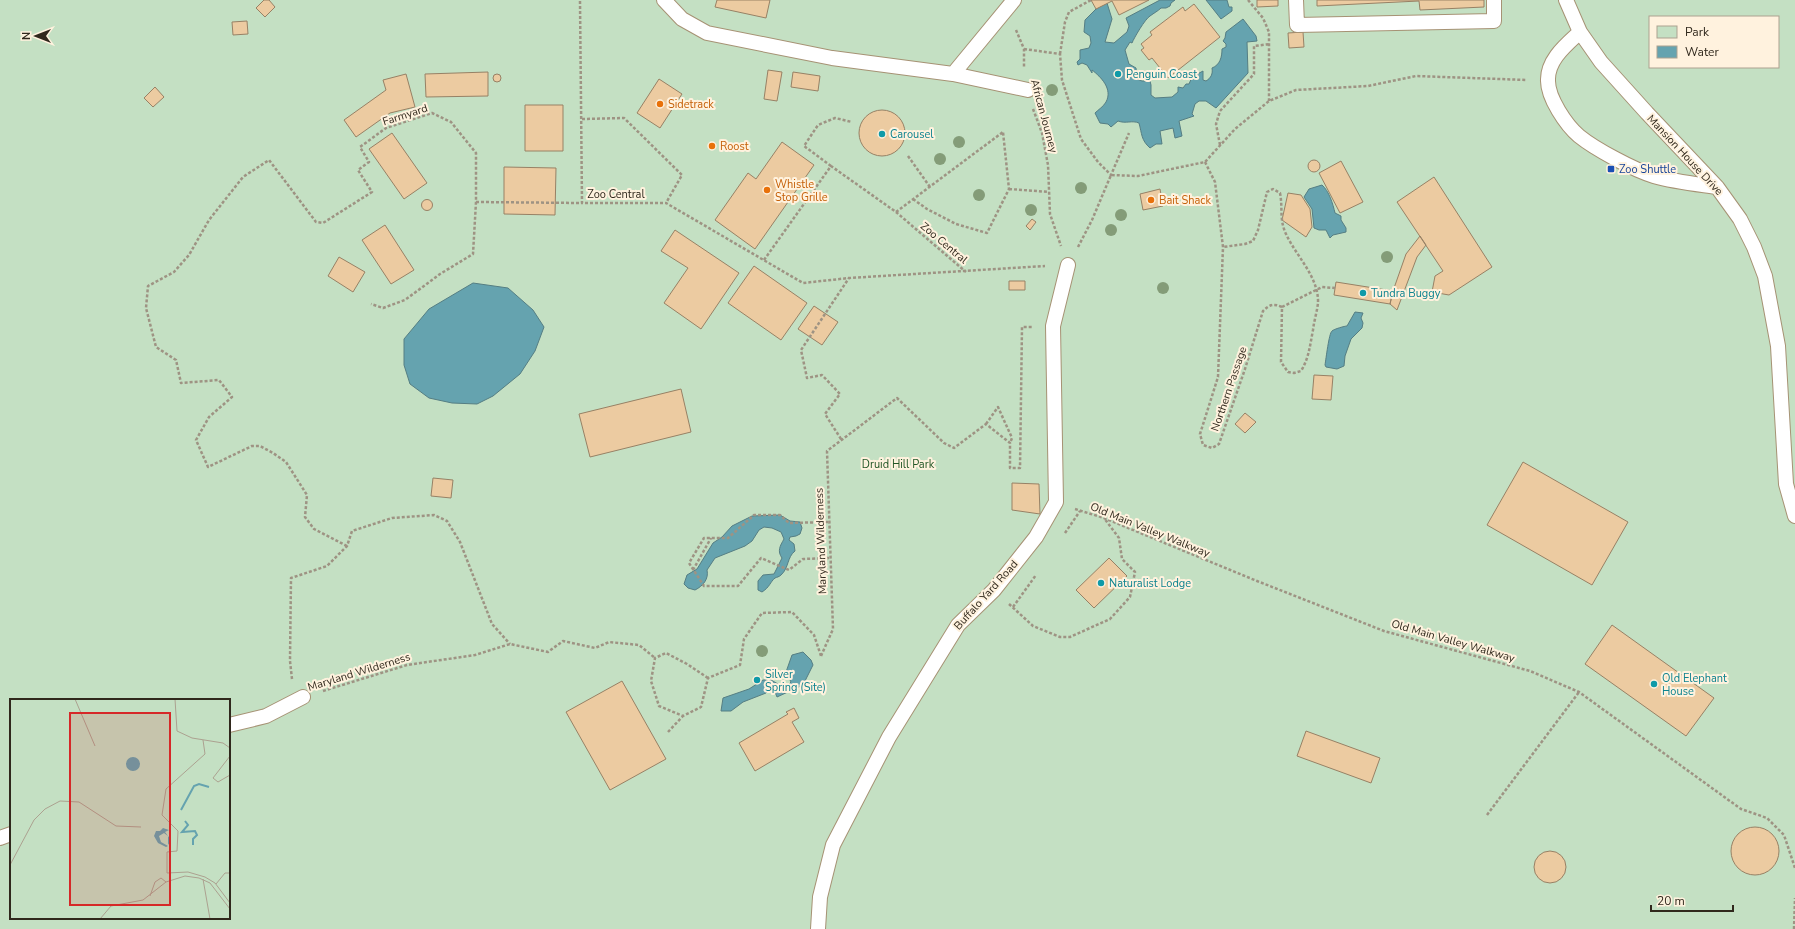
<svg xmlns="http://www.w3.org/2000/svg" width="1795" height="929" viewBox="0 0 1795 929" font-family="'Nunito Sans',sans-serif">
<rect width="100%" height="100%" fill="#fff2de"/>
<path fill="#c4e0c3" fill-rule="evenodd" d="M 0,0 L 1795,0 L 1795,929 L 0,929 ZM 1650,17 L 1778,17 L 1778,67 L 1650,67 ZM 11,700 L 229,700 L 229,918 L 11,918 Z"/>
<path fill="#65a3af" stroke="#557e83" d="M 1160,0 L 1175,0 L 1171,3 L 1170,6 L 1166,8 L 1161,8 C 1158,11 1154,13 1150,16 C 1145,19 1134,38 1132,43 L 1130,42 L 1125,50 L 1129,64 L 1136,68 L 1137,79 L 1142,81 L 1150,81 L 1151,85 L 1151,95 L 1155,98 L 1172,97 L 1178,92 L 1178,87 L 1183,88 L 1186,84 L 1189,84 L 1192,77 L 1203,71 L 1203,80 L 1206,81 C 1211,78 1213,74 1212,68 C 1220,65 1222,57 1222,49 L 1226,47 L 1226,44 L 1223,41 L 1225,38 L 1226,32 L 1243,19 L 1256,36 L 1257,41 L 1247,42 L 1248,73 L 1216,108 L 1206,101 L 1199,101 L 1195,104 L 1192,114 L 1194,116 L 1179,121 L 1182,136 L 1175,138 L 1173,128 L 1160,131 L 1162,144 L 1156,144 L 1150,148 C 1141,140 1142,134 1139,123 C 1132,120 1126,124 1118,121 L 1111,127 L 1108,124 L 1100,123 L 1095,113 C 1098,110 1104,106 1106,102 C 1113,89 1101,77 1092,70 L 1092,73 L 1087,65 L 1082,63 L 1078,65 L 1077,62 L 1080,59 L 1080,50 L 1089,48 L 1091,43 L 1090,36 L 1084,32 L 1085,20 L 1096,9 L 1107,3 L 1112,19 L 1105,42 L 1114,43 L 1127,32 L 1129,26 L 1126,18 Z
M 1206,0 L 1227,0 L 1229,7 L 1232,7 L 1232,11 L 1221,19 Z
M 1322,185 C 1329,191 1333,204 1335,213 L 1341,216 L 1341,220 L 1346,228 L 1346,232 L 1333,235 L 1330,238 L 1326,230 L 1319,230 L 1314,228 L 1312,209 L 1304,197 L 1309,189 Z
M 473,283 L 508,288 L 533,310 L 544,327 L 535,351 L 520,374 L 493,396 L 477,404 L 452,403 L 429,398 L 410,384 L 404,365 L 404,339 L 429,309 Z
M 1355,312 L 1363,313 L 1361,318 L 1363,323 L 1362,328 L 1351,339 L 1345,356 L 1344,366 L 1337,369 L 1326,367 L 1325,365 C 1326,359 1329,333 1332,331 C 1334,329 1345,326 1347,326 Z
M 780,515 L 790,521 L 800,522 L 802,528 L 800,534 L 796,536 L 790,537 L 789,540 L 794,544 L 795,551 C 787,557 789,568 781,575 C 779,577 777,577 775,578 C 770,582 770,587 762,592 L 758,590 L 758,581 L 763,575 L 774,574 L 782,558 C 777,551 780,546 784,539 L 781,532 L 772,528 L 764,527 L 759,530 L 752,541 L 745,546 L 715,558 L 707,570 C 709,579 703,586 695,590 L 688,588 L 684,584 L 687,575 L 697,569 L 713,543 L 722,537 L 732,526 L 752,516 Z
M 803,652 L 811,660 L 813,665 L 803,685 L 777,697 L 775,692 L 770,689 L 766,693 L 743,702 L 731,711 L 721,711 L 723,698 L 749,689 L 763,680 L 771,680 L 785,688 L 791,682 L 786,672 L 792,655 Z"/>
<path fill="#eccba1" stroke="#978165" d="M 264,0 L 269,0 L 275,7 L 265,17 L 256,8 Z
M 717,0 L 770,0 L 766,18 L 715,7 Z
M 1091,0 L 1149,0 L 1119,15 L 1112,1 L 1096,9 Z
M 1257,0 L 1278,0 L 1278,6 L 1257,7 Z
M 1317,0 L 1484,0 L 1484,7 L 1420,10 L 1419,1 L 1317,6 Z
M 1194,4 L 1220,37 L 1168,78 L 1152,58 L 1149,60 L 1141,50 L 1144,48 L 1141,44 L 1152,35 L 1150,32 L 1183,7 L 1185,11 Z
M 247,21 L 248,34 L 233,35 L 232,22 Z
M 1303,32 L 1304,47 L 1289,48 L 1288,33 Z
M 768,70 L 782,72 L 777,101 L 764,99 Z
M 488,72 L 488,96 L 426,97 L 425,74 Z
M 793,72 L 820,76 L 818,91 L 791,87 Z
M 406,74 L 415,107 L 390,113 L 356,137 L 344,120 L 386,90 L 383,80 Z
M493 78a4 4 0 1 1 8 0a4 4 0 1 1-8 0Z
M 659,79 L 682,94 L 660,128 L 637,113 Z
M 155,87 L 164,97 L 153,107 L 144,98 Z
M 525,105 L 563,105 L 563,151 L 525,151 Z
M859 133a23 23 0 1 1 46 0a23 23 0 1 1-46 0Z
M 392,133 L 427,183 L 404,199 L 369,149 Z
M 782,142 L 814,165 L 755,249 L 715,220 L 748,173 L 756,179 Z
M1308 166a6 6 0 1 1 12 0a6 6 0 1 1-12 0Z
M 1341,161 L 1363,202 L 1340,213 L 1319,173 Z
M 504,167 L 556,168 L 555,215 L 504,214 Z
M 1434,177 L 1492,267 L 1449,295 L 1432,292 L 1435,276 L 1443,271 L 1397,202 Z
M 1160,189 L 1163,206 L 1143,210 L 1140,194 Z
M 1288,193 L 1301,195 L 1310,209 L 1312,227 L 1306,237 L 1282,220 Z
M421.5 205a5.5 5.5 0 1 1 11 0a5.5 5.5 0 1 1-11 0Z
M 1032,219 L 1036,222 L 1030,230 L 1026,226 Z
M 385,225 L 414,270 L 391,284 L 362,240 Z
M 675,230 L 739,273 L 701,329 L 664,303 L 688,268 L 661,251 Z
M 1420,236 L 1426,245 L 1417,257 L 1397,310 L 1390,304 L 1393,291 L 1406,254 Z
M 339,257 L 365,272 L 353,292 L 328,276 Z
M 754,266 L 807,303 L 781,340 L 728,303 Z
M 1009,281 L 1025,281 L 1025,290 L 1009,290 Z
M 1336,282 L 1393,291 L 1390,304 L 1334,295 Z
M 814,306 L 838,322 L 822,345 L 798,329 Z
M 1314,375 L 1333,376 L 1331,400 L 1312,399 Z
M 681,389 L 691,432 L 590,457 L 579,414 Z
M 1245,413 L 1256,422 L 1245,433 L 1235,424 Z
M 1523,462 L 1628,522 L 1592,585 L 1487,525 Z
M 433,478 L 453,480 L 451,498 L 431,496 Z
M 1012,483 L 1039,484 L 1040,514 L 1012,510 Z
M 1109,558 L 1127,576 L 1094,608 L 1076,590 Z
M 1612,625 L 1714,698 L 1686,736 L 1585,664 Z
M 622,681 L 666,759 L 610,790 L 566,712 Z
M 794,708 L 799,718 L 792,722 L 804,742 L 755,771 L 739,743 L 788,714 L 786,712 Z
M 1306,731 L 1380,758 L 1371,783 L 1297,756 Z
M1731 851a24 24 0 1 1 48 0a24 24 0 1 1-48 0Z
M1534 867a16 16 0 1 1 32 0a16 16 0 1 1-32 0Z"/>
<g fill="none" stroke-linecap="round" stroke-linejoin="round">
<defs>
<path id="lane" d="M 664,0 L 682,19 L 707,33 L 832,58 L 953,74 L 1014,0
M 1296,0 L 1297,25 L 1494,21 L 1494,0
M 1566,0 L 1580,32 L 1601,62 L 1647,113 L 1717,187 L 1740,219 L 1754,247 L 1765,276 L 1778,346 L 1786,484 L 1795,516
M 1580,32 C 1566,45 1547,60 1548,81 C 1548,98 1566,125 1579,136 C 1595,149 1634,170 1654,176 C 1675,182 1696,184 1717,187
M 953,74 L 1028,90
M 229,725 L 266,716 L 303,697
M 0,838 L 11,834
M 818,929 L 820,897 L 833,845 L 889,737 L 958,625 L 994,590 L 1036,537 L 1056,502 L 1053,326 L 1068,265"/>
</defs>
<use href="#lane" stroke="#a69274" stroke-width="16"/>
<path stroke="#9e9383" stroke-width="2.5" stroke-dasharray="3 2" stroke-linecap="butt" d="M 1248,0 L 1263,18 L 1269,32 L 1269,101
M 580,1 L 582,203 L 666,203 L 803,283 L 849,278 L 1045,266
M 1016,30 L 1024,49 L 1024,67
M 1024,49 L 1060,54 L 1062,80 L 1081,139 L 1098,162 L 1111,175 L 1129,133
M 1060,54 L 1065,22 L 1069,12 L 1091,0
M 1033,109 L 1042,133 L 1048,165 L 1050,214 L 1061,246
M 582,119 L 624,118 L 682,175 L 666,203
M 1220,145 L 1216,124 L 1220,111 L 1254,74 L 1254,46 L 1270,44
M 908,156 L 930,187
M 1205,162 L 1215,182 L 1223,247 L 1218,377 L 1200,434 L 1203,445 L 1212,448 L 1219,444 L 1245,369 L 1263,311 C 1269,305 1273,303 1282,307 L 1281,362 L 1288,372 L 1294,373 L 1301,371 C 1309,358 1310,345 1313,330 C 1314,321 1317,312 1318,303 C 1319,277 1296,256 1286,234 C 1279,219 1283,208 1280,193 L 1273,189 L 1267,192 L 1258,230 L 1253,241 L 1245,244 L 1223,247
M 831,166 L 804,146 L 818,125 L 835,118 L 852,122
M 1009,189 L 1049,192
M 913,199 L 927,209 L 956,224 L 987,233 L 1009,189 L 1003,132
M 476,202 L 582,203
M 896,212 L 1003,132
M 1078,247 L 1092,220 L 1111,175 L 1138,176 L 1205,162 L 1235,129 L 1269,101 L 1296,90 L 1368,86 L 1416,76 L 1527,80
M 764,260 L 831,166 L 896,212 L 966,272
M 986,424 L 998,407 L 1012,438 L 1010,443
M 841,439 L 825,414 L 840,394 L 822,375 L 807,378 L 801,350 L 849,278
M 1075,509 L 1104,518 L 1257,581 L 1384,631 L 1530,671 L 1579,692 L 1741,809 L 1767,818 L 1784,835 L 1795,868
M 828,522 L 789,523 L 780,515 L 754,515 L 728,538 L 704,538 L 689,563 L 704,586 L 738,586 L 761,558 L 789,570 L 803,559 L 829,558
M 1065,533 L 1080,511
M 347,546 L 314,529 L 305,517 L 307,495 L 286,462 L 273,453 L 260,446 L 252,446 L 208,467 L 196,440 L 209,417 L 232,397 L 219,380 L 181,383 L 176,360 L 156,347 L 146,308 L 148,286 L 174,272 L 189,255 L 209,220 L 243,177 L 269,160 L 316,222 L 323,223 L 372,192 L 358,170 L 369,162 L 360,147 L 386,128 L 432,113 L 451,122 L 476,153 L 476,202 L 473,254 L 440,274 L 405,300 L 383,308 L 371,304
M 693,570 L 711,538
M 1009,604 L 1033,626 L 1060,637 L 1070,637 L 1110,619 L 1130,597 L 1135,572 L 1122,559 L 1119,538 L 1104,518
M 1013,607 L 1036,575
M 821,656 L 833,629 L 827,451 L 897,398 L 944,443 L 954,448 L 986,424 L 1010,443 L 1010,468 L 1020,468 L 1022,327 L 1033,327
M 708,678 L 687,664 L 666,653 L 655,658 L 651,681 L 659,706 L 683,716 L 701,707 L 708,678 L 740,665 L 744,639 L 762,613 L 792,612 L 814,635 L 821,656
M 292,679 L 290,661 L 291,578 L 327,566 L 347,546 L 352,531 L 392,518 L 434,515 L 447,521 L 460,542 L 492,624 L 510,644
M 323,691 L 407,665 L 475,655 L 510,644 L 548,652 L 563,641 L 595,648 L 609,642 L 639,645 L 655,658
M 668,732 L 683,716
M 1487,815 L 1579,692
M 1794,929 L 1795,898"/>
<use href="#lane" stroke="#fff" stroke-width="14"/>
<path stroke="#9e9383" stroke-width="2.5" stroke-dasharray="3 2" stroke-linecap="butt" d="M 1282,307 L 1322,287 L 1335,288"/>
</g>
<g fill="#849c78">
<circle cx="1052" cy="90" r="6"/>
<circle cx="959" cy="142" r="6"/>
<circle cx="940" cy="159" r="6"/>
<circle cx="1081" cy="188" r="6"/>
<circle cx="979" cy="195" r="6"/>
<circle cx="1031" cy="210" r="6"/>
<circle cx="1121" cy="215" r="6"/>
<circle cx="1111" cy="230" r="6"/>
<circle cx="1387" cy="257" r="6"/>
<circle cx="1163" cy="288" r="6"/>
<circle cx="762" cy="651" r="6"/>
</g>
<g fill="#0f9aa8" stroke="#fff2de" stroke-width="1.5">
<circle cx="1118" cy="74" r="4"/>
<circle cx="882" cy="134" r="4"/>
<circle cx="1363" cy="293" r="4"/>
<circle cx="1101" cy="583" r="4"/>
<circle cx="757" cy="680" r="4"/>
<circle cx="1654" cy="684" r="4"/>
</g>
<g fill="#e8710a" stroke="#fff2de" stroke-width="1.5">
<circle cx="660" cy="104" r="4"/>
<circle cx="712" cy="146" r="4"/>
<circle cx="767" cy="190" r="4"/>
<circle cx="1151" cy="200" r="4"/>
</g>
<rect fill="#1a4fb4" stroke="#fff2de" stroke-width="1.5" x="1607" y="165" width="8" height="8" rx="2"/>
<g text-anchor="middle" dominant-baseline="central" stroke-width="4" stroke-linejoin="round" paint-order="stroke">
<g font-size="11" fill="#0d838f" stroke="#fff2de" text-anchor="start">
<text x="1126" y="74">Penguin Coast</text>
<text x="890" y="134">Carousel</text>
<text x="1371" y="293">Tundra Buggy</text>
<text x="1109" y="583">Naturalist Lodge</text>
<text x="765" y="674">Silver<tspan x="765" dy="13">Spring (Site)</tspan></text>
<text x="1662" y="678">Old Elephant<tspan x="1662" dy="13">House</tspan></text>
</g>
<g font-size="11" fill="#c56008" stroke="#fff2de" text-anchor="start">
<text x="668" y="104">Sidetrack</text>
<text x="720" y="146">Roost</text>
<text x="775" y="184">Whistle<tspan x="775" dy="13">Stop Grille</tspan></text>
<text x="1159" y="200">Bait Shack</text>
</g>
<g font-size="11" fill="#30281c" stroke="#fff2de">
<text transform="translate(405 115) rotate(-18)">Farmyard</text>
<text transform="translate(1044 116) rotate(75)">African Journey</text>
<text transform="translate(1685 155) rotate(47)">Mansion House Drive</text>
<text x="616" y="194">Zoo Central</text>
<text transform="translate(944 243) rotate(40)">Zoo Central</text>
<text transform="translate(1229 389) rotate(-71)">Northern Passage</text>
<text transform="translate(1150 530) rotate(22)">Old Main Valley Walkway</text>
<text transform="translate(821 541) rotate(-92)">Maryland Wilderness</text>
<text transform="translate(986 595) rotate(-48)">Buffalo Yard Road</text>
<text transform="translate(1453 641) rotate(16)">Old Main Valley Walkway</text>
<text transform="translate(359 672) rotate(-17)">Maryland Wilderness</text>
</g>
<g font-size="11" fill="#164399" stroke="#fff2de" text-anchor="start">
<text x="1619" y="169">Zoo Shuttle</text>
</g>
<g font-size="11" fill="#205524" stroke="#fff2de">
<text x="898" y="464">Druid Hill Park</text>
</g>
</g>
<g transform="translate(10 699)">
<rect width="220" height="220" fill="#fff2de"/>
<path d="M 0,0 L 220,0 L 220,220 L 0,220 Z" fill="#c4e0c3"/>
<path d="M116 65a7 7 0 1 1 14 0a7 7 0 1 1-14 0ZM 153,129 L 159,131 L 155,133 L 161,141 L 158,146 L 158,137 L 154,134 L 149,137 L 151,143 L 158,147 L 156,148 L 148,144 L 144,137 L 146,132 L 150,132 Z" fill="#65a3af"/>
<path fill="none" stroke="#65a3af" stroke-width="2" d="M 171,111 L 184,87 L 189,85 L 199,88M 175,122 L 178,126 L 172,133 L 185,132 L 187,136 L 183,140 L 183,146"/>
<path fill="none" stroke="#aca190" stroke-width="1" d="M 65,0 L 85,47M 165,0 L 167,32 L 182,39 L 213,44 L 220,49M 193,41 L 195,55 L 156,90 L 152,116 L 168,132 L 167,152 L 157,153 L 157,174 L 178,173 L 195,178 L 205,184 L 220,204M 220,57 L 203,79 L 208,83 L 220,76M 0,166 L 24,121 L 35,110 L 50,102 L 69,103 L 106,127 L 131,128M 193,180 L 200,220M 206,185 L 215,174 L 220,174M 140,197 L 145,183 L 151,179 L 156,183M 90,220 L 101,207 L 133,201 L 156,183 L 175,177 L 189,179 L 200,184 L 220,210"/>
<path fill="#d62828" fill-opacity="0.15" stroke="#d62828" stroke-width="2" d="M 60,14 L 160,14 L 160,206 L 60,206 Z"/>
<rect width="220" height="220" fill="none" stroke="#30281c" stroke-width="2"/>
</g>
<rect x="1649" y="16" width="130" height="52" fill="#fff2de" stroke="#aca190"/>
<rect x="1657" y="26" width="20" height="12" fill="#c4e0c3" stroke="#aca190"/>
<text x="1685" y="36" font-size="12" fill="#30281c">Park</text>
<rect x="1657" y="46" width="20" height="12" fill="#65a3af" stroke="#aca190"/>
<text x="1685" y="56" font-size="12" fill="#30281c">Water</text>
<g transform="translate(36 36) rotate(270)" stroke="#fff2de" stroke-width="3" paint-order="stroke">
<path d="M0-3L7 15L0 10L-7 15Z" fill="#30281c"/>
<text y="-6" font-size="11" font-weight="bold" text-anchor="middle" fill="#30281c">N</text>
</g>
<path d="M1651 905v6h82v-6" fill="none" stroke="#30281c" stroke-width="2"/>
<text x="1657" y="905" font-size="12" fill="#30281c" stroke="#fff2de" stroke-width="3" paint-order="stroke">20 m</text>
</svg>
